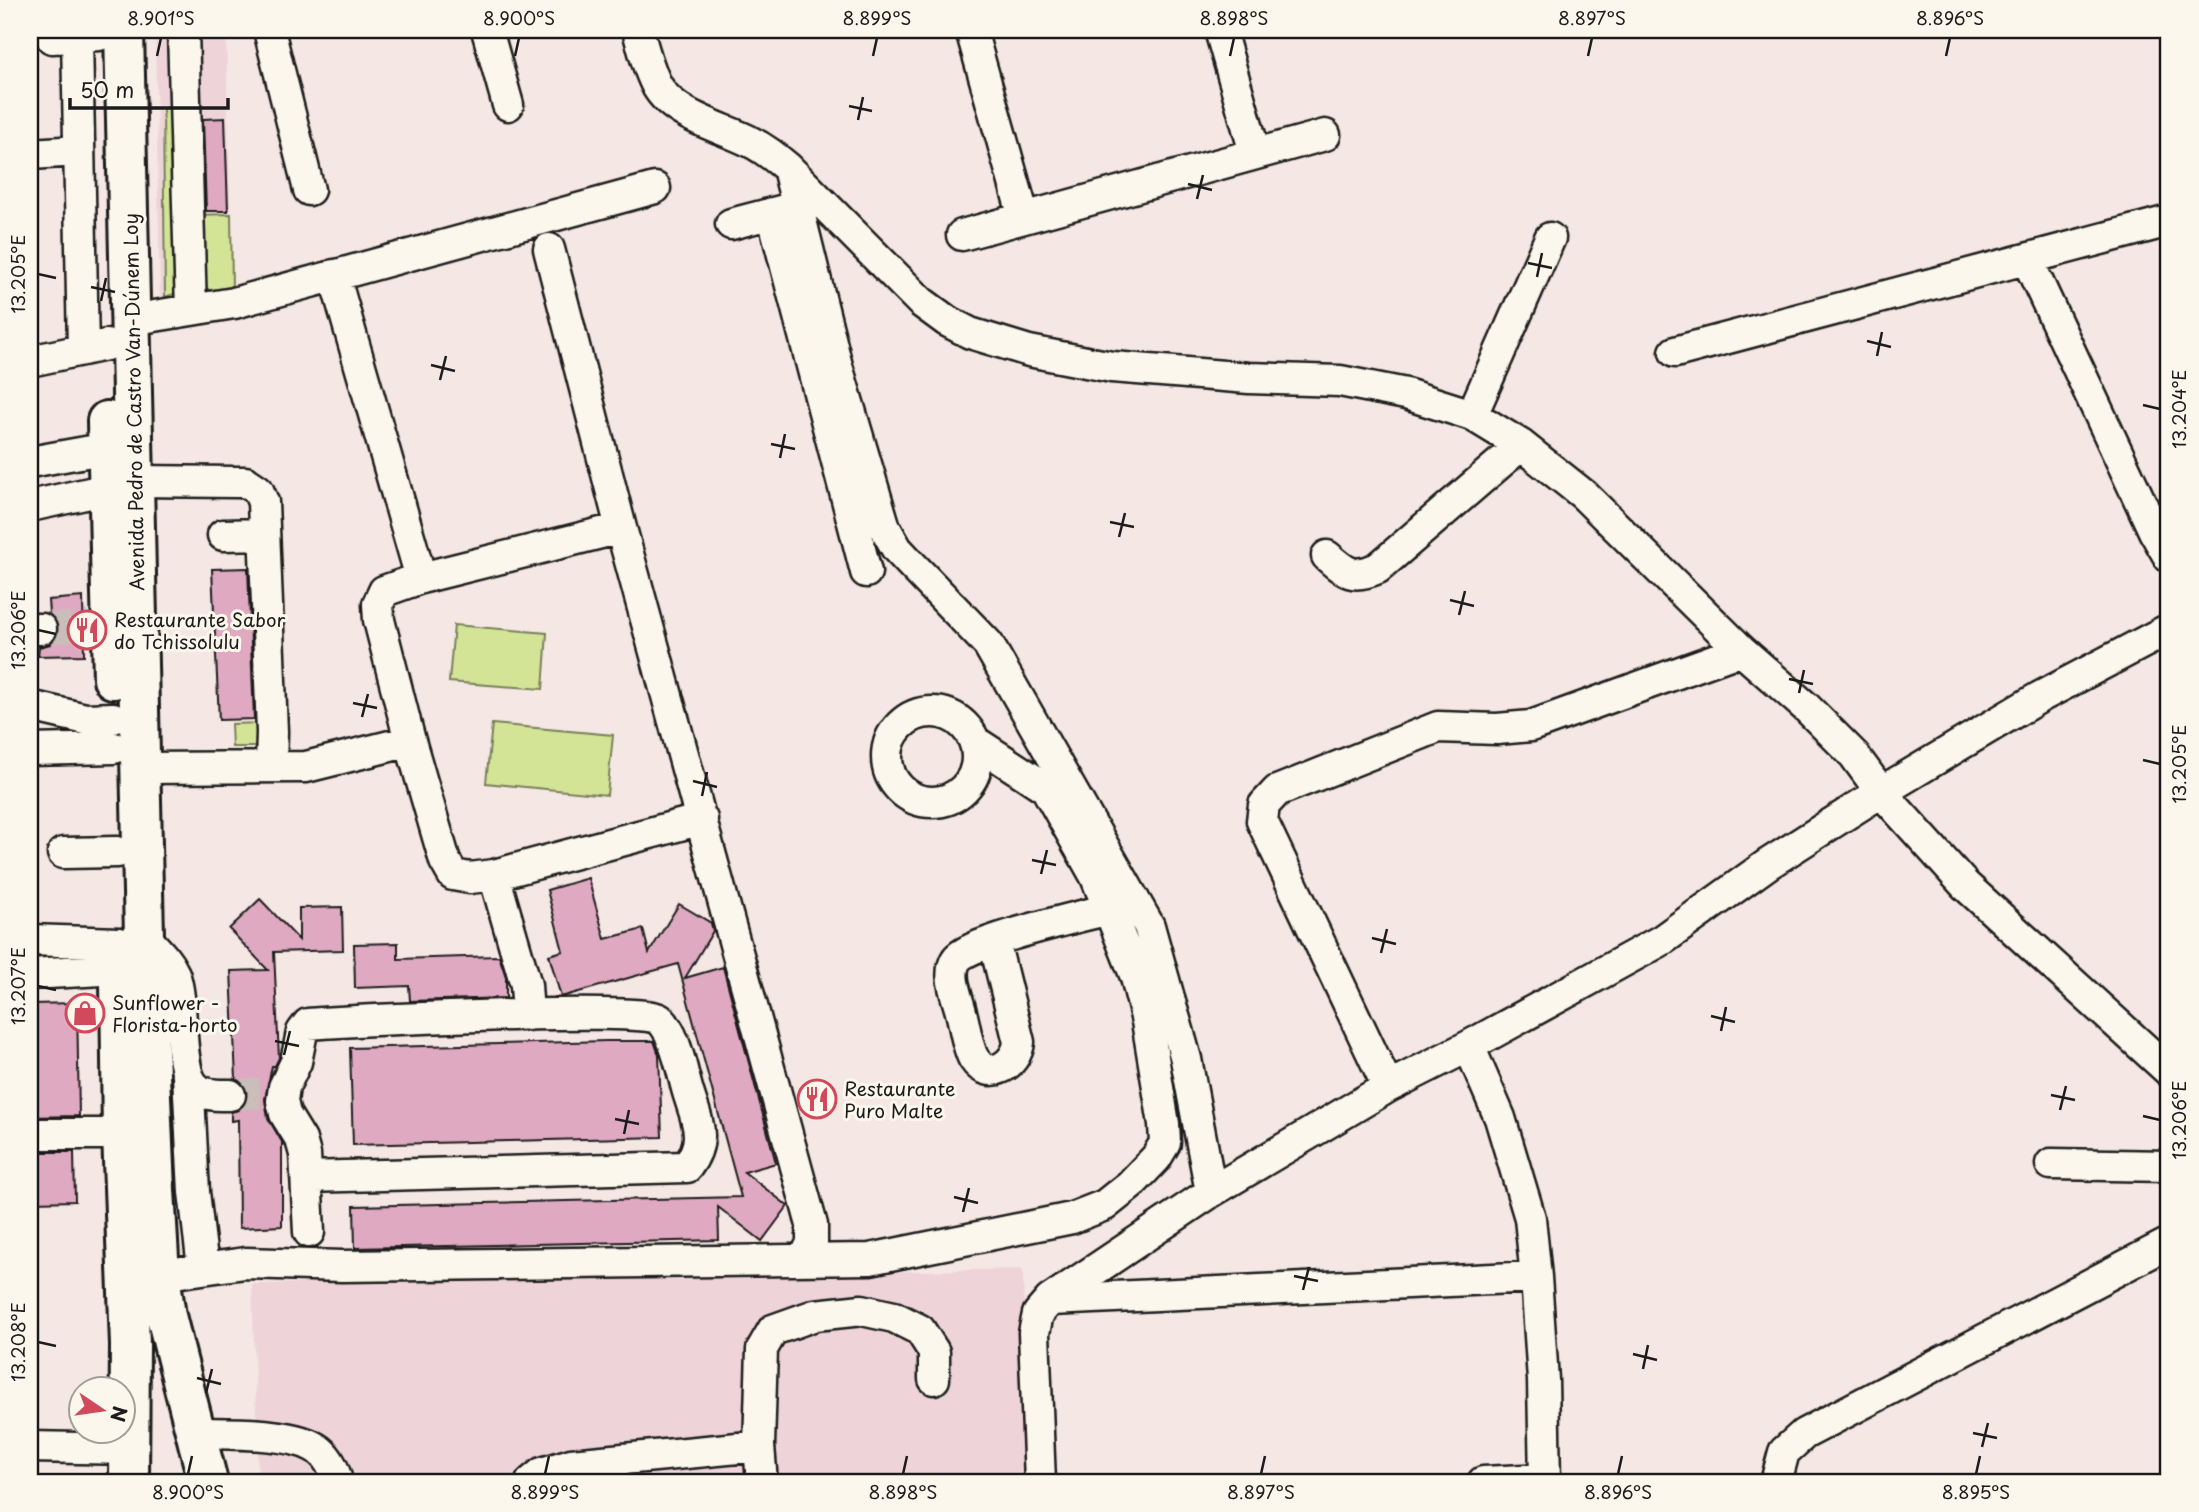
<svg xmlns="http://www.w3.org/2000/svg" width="2199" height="1512" viewBox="0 0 2199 1512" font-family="'Playpen Sans',sans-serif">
<rect width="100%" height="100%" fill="#f5e7e3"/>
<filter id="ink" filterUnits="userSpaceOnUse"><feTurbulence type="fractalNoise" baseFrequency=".0143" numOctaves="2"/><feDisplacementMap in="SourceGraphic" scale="14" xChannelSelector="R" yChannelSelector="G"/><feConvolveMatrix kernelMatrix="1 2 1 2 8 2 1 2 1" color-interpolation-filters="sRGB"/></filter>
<g filter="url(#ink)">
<path fill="#eed4d9" d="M 155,30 L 226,30 L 232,292 L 160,300 Z
M 1023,1269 L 1028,1482 L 258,1482 L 252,1284 Z"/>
<path fill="#d4e497" stroke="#78805a" stroke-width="2" d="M 183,107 L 180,292 L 165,297 L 163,108 Z
M 231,214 L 232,292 C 219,295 212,295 203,284 L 199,215 Z
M 454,625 L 547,633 L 543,689 L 449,682 Z
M 264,723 L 258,747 L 232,747 L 231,724 Z
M 492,724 L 613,735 L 607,795 L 486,783 Z"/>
<path fill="#dfa9c1" stroke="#1c1c1c" stroke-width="2" d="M 225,118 L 228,211 L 206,211 L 203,119 Z
M 248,568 L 254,719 L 219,720 L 212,569 Z
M 83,597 L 84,655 L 38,656 L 39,647 L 50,644 L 56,637 L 58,630 L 56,620 L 49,613 L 48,600 Z
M 588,878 L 605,939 L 643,929 L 649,953 L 679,904 L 711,923 L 713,931 L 685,978 L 723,967 L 776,1163 L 744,1172 L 788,1206 L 762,1241 L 718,1207 L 719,1240 L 355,1248 L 354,1206 L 741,1197 L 678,964 L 561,997 L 549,955 L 563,951 L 547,890 Z
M 260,899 L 299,940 L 299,908 L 342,907 L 343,950 L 274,952 L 279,1058 L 275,1066 L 272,1066 L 265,1099 L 268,1118 L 282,1142 L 282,1226 L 239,1228 L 238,1120 L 231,1121 L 231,1112 L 238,1110 L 245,1104 L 247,1094 L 245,1086 L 236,1079 L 231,971 L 268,970 L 229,929 Z
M 398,943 L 398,959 L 499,956 L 506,977 L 506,998 L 410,1001 L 409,986 L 355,988 L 354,944 Z
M 77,1003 L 79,1116 L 30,1117 L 30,1004 Z
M 606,1041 L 654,1041 L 659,1055 L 662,1137 L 353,1145 L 350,1048 Z
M 31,1152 L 74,1152 L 75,1201 L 32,1202 Z"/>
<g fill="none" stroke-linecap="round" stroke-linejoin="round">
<path stroke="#cabebb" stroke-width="30" stroke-dasharray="30 15" stroke-linecap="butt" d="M 41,629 L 88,625
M 230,1095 L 273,1093"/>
<defs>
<path id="minor" d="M 183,30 L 191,310
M 269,30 L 309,190
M 487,30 L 508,105
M 638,30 C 643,49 648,68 657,86 C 674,116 721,127 749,141 C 764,148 776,158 788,168 L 921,302 L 947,321 L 970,333 L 1029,351 L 1112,367 L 1249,378 L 1340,381 L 1406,394 L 1472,415 L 1521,445 L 1584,495 L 1741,650 L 1807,708 L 1854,755 L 1881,792 L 1965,885 L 2169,1071
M 971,30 L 1024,218
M 1220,30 L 1255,153
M 77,36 L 83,350
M 52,38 L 99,35
M 31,154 L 78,151
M 788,168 L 837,366 L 885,528 L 897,549 L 911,564 L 988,644 L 1149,926 L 1186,1059 L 1211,1192
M 772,213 L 866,572
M 731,224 L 792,208
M 962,235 L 1325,135
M 549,249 L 621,528 L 812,1225 L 812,1243 L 804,1260
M 2027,259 L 2154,531 L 2169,557
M 334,275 L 421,578
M 130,320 L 234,303 L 655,188
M 1675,352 L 2169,221
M 30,361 L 106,345
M 1472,415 L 1550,238
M 30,462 L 108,448
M 135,481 L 236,482 L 246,482 L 258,490 L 263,502 L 272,732 L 271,766
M 30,506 L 108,489
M 621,528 L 421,578 L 384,591 L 378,604 L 379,620 L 410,741 L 445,861 L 453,875 L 470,878 L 494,875 L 702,819
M 223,535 L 263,534
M 1327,556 C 1346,573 1353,579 1378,568 L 1521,445
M 30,629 L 41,629
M 30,706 L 86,719 L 113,718
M887 757a45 45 0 1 1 90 0a45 45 0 1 1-90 0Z
M 30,750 L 114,748
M 141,768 L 306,767 L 410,741
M 63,853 L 117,852
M 494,875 L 526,985 L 528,1015
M 144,936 C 155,948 167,959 174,974 C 185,1002 177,1067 194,1086 C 203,1096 217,1095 230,1095
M 30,940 L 119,943
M 994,941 L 1019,1042 C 1017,1065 989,1082 974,1059 C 967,1047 965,1026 961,1012 C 957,996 947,975 956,960 C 966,942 1083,916 1109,909
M 30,974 L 120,969
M 1469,1046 L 1500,1118 L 1530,1218 L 1536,1277 L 1543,1380 L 1545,1482
M 188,1075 L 194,1192 L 203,1268
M 1388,1087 L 1262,821 L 1264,805 L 1277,791 L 1438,727 L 1497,729 L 1531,726 L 1741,650
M 30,1134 L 122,1134
M 2051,1164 L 2169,1166
M 306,1177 L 687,1167 C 708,1139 697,1122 688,1092 C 682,1072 675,1031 659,1019 C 641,1006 349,1021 308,1024 L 302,1032 L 296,1062 L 284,1087 L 282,1101 L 285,1114 L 301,1140 L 305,1154 L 309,1232
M 160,1275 L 245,1263 L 342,1266 L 870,1259 L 1072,1218 L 1105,1205 L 1130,1185 L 1156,1158 L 1165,1143 L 1164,1124 L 1147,1021 L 1136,977 L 1096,877 L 1046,788 L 974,741
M 1051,1300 L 1536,1277
M 195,1433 C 226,1434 295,1431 319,1450 C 329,1458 335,1471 337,1482
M 30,1447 L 129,1449
M 531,1482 L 542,1473 L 571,1464 L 759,1446
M 762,1482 L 759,1446 L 762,1349 L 773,1330 L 815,1315 L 862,1310 L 894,1317 L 920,1330 L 934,1352 L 934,1379
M 1040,1482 L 1034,1333 L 1038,1314 L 1050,1300 L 1211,1192 L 1388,1087 L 1469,1046 L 1662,940 L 1768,864 L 1881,792 L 2040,697 L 2169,629
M 1483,1482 L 1545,1479
M 1776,1482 L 1784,1452 L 1804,1434 L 2169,1243"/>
<path id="highway" d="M 124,30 L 144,936 L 155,1190 L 160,1275 L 166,1316 L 208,1482
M 107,421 L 113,679
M 120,981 L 122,1134 L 130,1345 L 129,1482"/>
</defs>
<use href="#minor" stroke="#1c1c1c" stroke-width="35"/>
<use href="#highway" stroke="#1c1c1c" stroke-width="44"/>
<use href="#minor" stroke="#fbf7ec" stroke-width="30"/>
<use href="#highway" stroke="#fbf7ec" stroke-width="38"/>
</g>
</g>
<path fill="none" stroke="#1c1c1c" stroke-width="2.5" d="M 157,56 L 161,38M 515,56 L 519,38M 873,56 L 877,38M 1230,56 L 1234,38M 1588,56 L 1592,38M 1946,56 L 1950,38M 849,106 L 872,111M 858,120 L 863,97M 1188,184 L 1212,190M 1197,199 L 1203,175M 1528,263 L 1552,268M 38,274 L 56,278M 1537,277 L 1542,253M 91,287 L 115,292M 101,301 L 106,278M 1867,341 L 1891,347M 1877,356 L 1882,332M 431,365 L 455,371M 440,380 L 446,356M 2143,405 L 2160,409M 771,444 L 795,449M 780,458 L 785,434M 1110,522 L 1134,527M 1119,537 L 1125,513M 1450,600 L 1474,606M 1459,615 L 1465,591M 38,630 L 56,634M 1789,679 L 1813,684M 1799,693 L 1804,670M 353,703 L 377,708M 362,717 L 368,694M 2143,760 L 2160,764M 693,781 L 717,787M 702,796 L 707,772M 1032,860 L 1056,865M 1041,874 L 1047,850M 1372,938 L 1396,944M 1381,953 L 1387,929M 38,986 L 56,990M 1711,1016 L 1735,1022M 1721,1031 L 1726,1007M 275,1041 L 299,1046M 284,1055 L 290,1031M 2051,1095 L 2075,1100M 2060,1110 L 2066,1086M 2143,1116 L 2160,1120M 615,1119 L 639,1124M 624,1134 L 629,1110M 954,1197 L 978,1203M 963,1212 L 969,1188M 1294,1276 L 1318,1281M 1303,1290 L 1309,1267M 38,1342 L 56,1346M 1633,1354 L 1657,1360M 1643,1369 L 1648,1345M 197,1378 L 221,1384M 206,1393 L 212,1369M 1973,1433 L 1997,1438M 1982,1447 L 1988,1423M 188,1474 L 192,1456M 545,1474 L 549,1456M 903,1474 L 907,1456M 1261,1474 L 1265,1456M 1618,1474 L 1622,1456M 1976,1474 L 1980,1456"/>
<defs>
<symbol id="restaurant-ring" viewBox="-11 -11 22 22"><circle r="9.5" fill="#fbf7ec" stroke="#d1495b" stroke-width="1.5"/><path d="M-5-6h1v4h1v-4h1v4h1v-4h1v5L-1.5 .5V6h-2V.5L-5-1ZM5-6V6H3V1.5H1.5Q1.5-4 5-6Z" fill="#d1495b"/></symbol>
<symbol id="shop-ring" viewBox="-11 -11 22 22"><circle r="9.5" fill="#fbf7ec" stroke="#d1495b" stroke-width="1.5"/><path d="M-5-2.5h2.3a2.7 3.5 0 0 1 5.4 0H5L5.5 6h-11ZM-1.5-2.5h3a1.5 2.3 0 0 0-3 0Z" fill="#d1495b"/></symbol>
</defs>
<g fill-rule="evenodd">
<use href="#restaurant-ring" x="65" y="608" width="44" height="44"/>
<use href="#shop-ring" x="63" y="991" width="44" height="44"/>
<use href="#restaurant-ring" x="795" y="1077" width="44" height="44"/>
</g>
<g text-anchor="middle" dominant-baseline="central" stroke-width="6" stroke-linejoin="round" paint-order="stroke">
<g font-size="19" fill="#1c1c1c" stroke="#fbf7ec">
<text transform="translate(133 402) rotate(-91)">Avenida Pedro de Castro Van-Dúnem Loy</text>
</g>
<g font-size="19" fill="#1c1c1c" stroke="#fbf7ec" text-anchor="start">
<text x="114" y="619">Restaurante Sabor<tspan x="114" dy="22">do Tchissolulu</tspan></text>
<text x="112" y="1002">Sunflower -<tspan x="112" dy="22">Florista-horto</tspan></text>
<text x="844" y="1088">Restaurante<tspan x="844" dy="22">Puro Malte</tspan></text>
</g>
</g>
<rect width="2199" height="1512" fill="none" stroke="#fbf7ec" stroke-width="77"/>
<g transform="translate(102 1410) rotate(103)"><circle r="33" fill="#fbf7ec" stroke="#a29f99" stroke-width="2"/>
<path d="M0-5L12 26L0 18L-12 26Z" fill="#d1495b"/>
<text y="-10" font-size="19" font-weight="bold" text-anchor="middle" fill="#1c1c1c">N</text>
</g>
<path d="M70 98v10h158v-10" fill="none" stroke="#1c1c1c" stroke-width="3.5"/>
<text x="80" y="98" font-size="21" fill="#1c1c1c" stroke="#fbf7ec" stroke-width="5" paint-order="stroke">50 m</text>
<rect x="38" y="38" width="2122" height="1436" fill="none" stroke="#1c1c1c" stroke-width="2.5"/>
<g font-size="18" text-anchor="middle" fill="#1c1c1c">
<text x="161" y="25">8.901°S</text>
<text x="519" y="25">8.900°S</text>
<text x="877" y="25">8.899°S</text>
<text x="1234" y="25">8.898°S</text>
<text x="1592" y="25">8.897°S</text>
<text x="1950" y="25">8.896°S</text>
<text transform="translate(19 274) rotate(-90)" y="6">13.205°E</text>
<text transform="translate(2180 409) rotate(-90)" y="6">13.204°E</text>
<text transform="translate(19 630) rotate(-90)" y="6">13.206°E</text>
<text transform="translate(2180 764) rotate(-90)" y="6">13.205°E</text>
<text transform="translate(19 986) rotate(-90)" y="6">13.207°E</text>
<text transform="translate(2180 1120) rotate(-90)" y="6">13.206°E</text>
<text transform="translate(19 1342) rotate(-90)" y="6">13.208°E</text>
<text x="188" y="1499">8.900°S</text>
<text x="545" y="1499">8.899°S</text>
<text x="903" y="1499">8.898°S</text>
<text x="1261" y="1499">8.897°S</text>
<text x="1618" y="1499">8.896°S</text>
<text x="1976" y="1499">8.895°S</text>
</g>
</svg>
